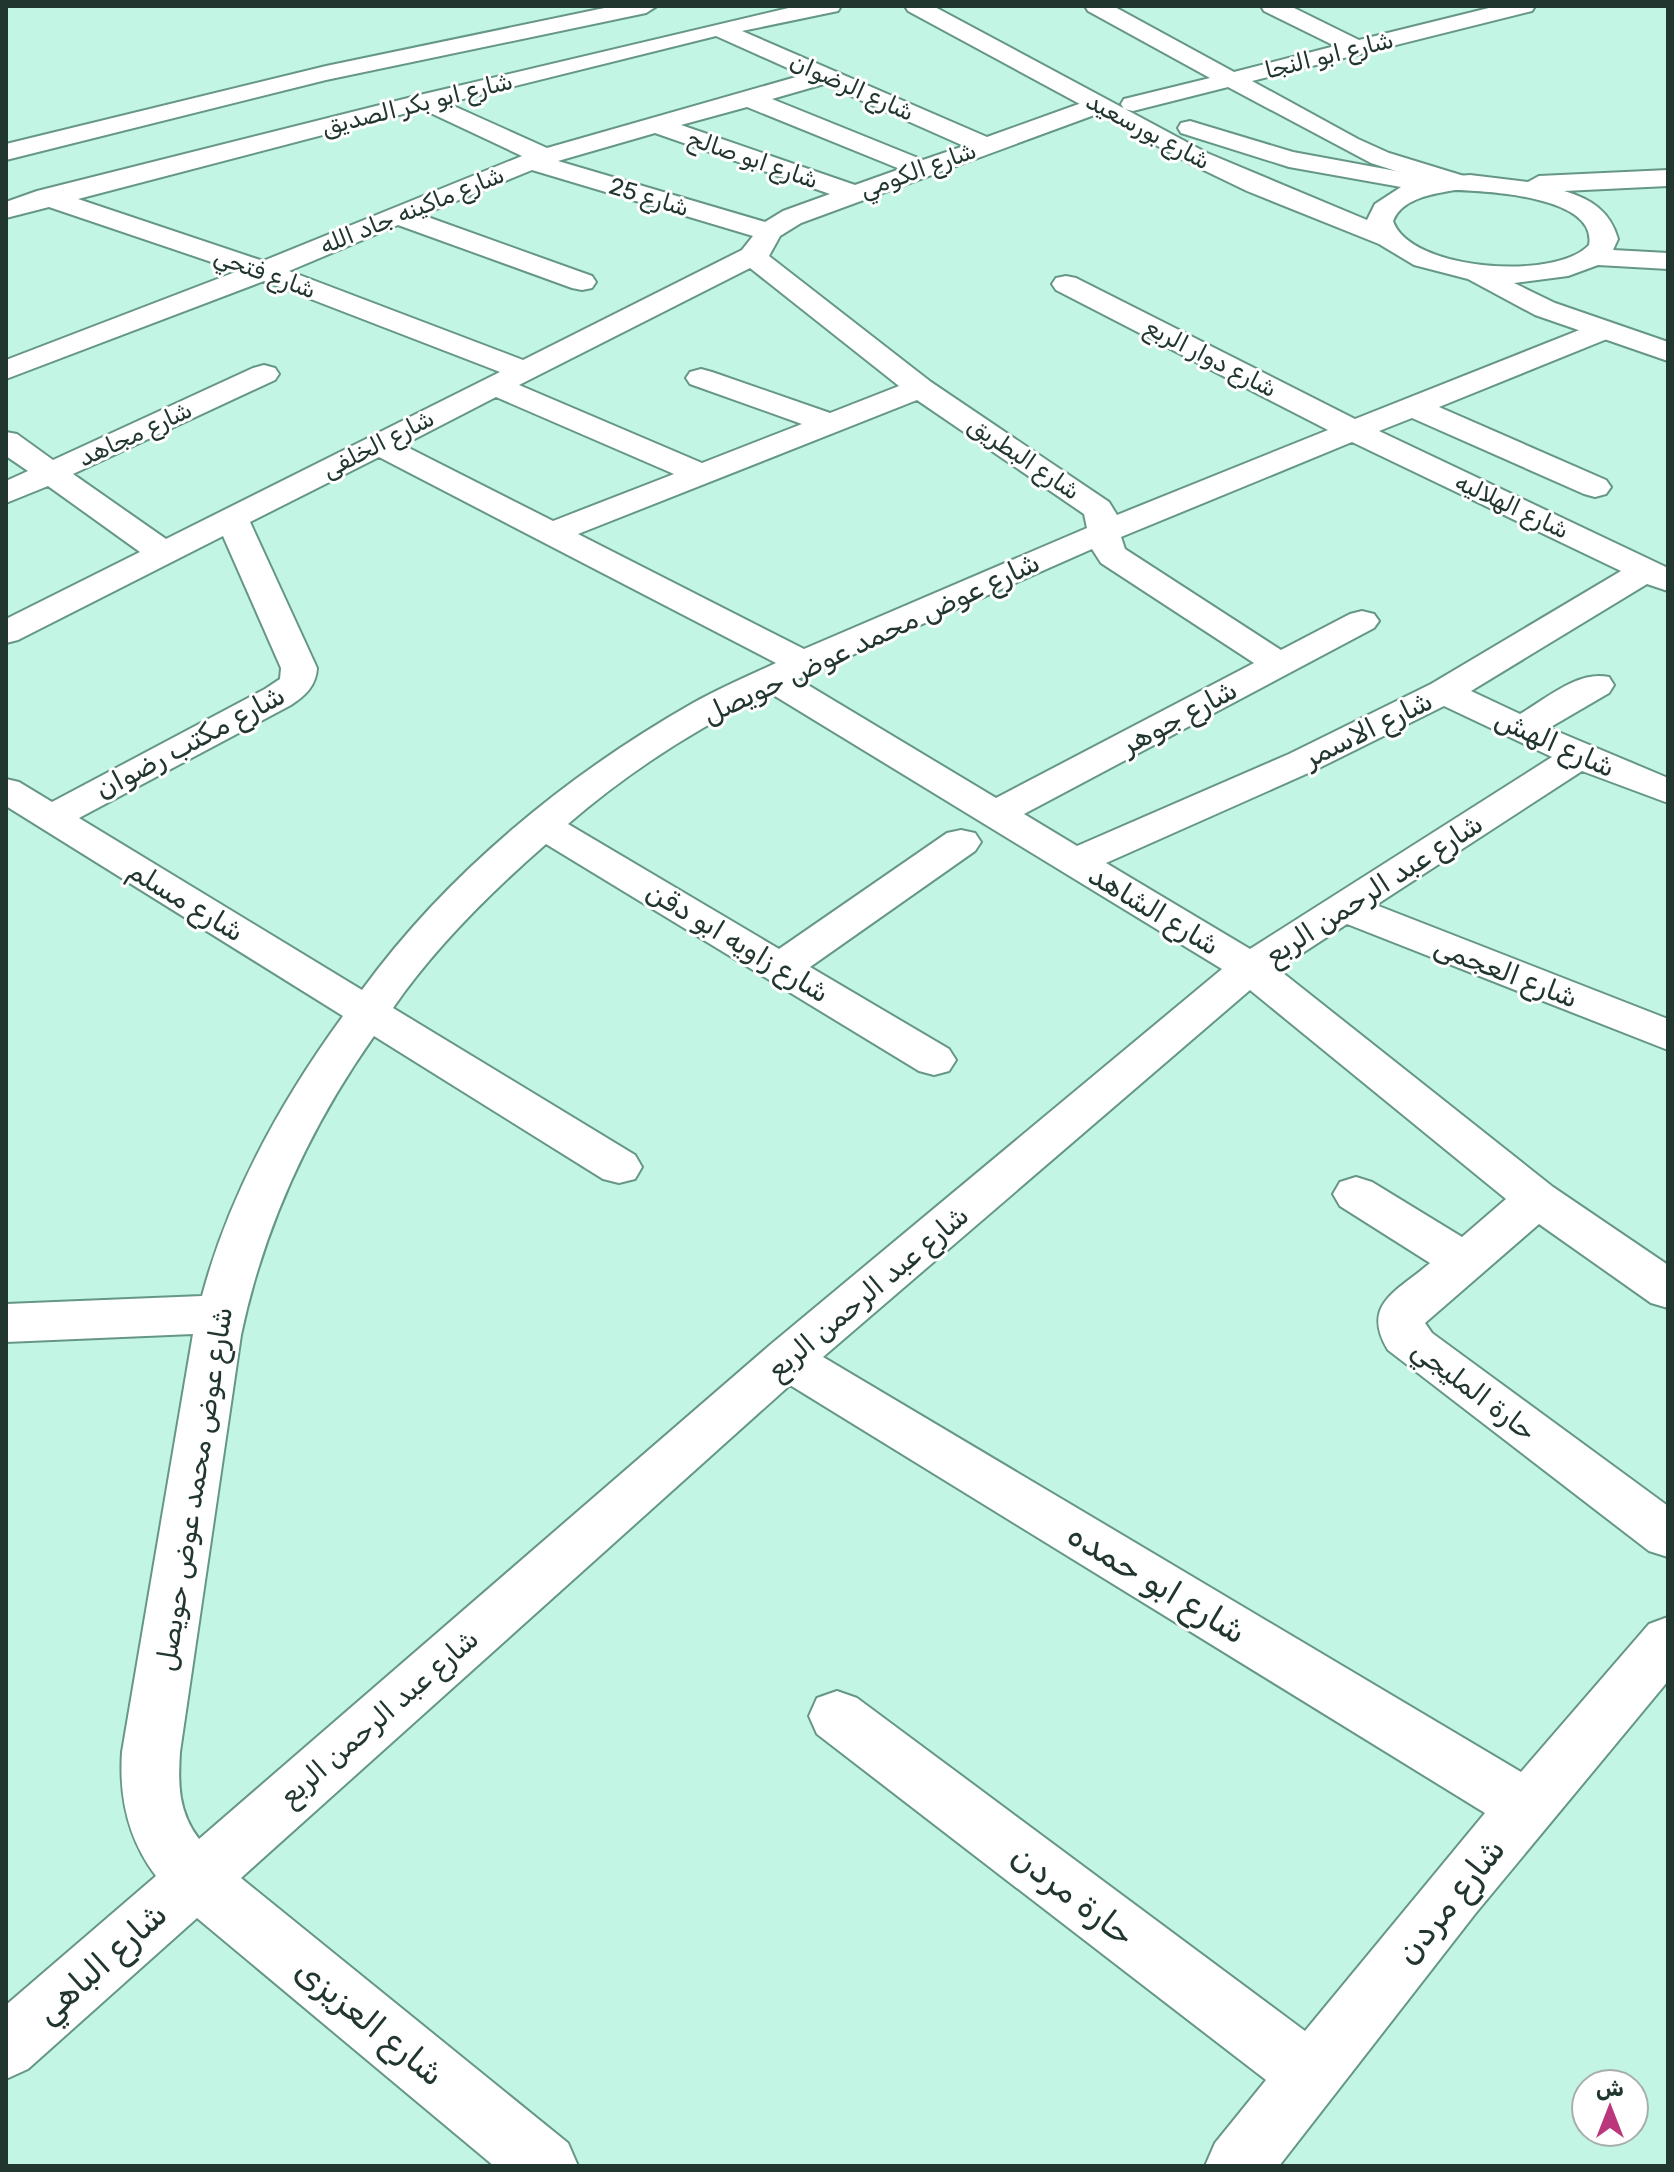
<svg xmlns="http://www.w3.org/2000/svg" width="1674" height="2172" viewBox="0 0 1674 2172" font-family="Rubik,'Noto Sans Arabic',sans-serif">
<rect width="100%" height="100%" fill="#c2f5e4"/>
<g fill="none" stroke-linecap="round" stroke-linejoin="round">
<defs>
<path id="street" d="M 614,6 L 657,6 L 646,13 L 326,80 L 6,160 L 6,144 L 326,66 Z
M 797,6 L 841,6 L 838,11 L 742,31 L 987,137 L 1090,100 L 1108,100 L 1111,105 L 1108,110 L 801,223 L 780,236 L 769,256 L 931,382 L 1109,502 L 1117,515 L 1328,430 L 1056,290 L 1052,284 L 1056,278 L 1066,276 L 1076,278 L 1355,419 L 1592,325 L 1602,322 L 1612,325 L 1616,331 L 1612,337 L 1439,407 L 1606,480 L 1611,487 L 1606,494 L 1595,497 L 1584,494 L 1412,418 L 1379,431 L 1668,568 L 1668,591 L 1647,584 L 1471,691 L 1520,714 C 1546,699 1578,670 1609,677 L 1614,685 L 1609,693 L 1549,728 L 1668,778 L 1668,803 L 1582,771 L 1376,905 L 1668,1019 L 1668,1050 L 1347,924 L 1278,969 L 1553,1187 L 1668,1265 L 1668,1308 L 1651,1303 L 1539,1224 L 1425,1323 L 1432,1333 L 1668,1506 L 1668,1557 L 1649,1551 L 1388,1350 C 1360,1304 1398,1291 1430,1263 L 1340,1206 L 1333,1194 L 1340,1182 L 1356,1177 L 1372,1182 L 1462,1237 L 1506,1199 L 1250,990 L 823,1357 L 1521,1772 L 1649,1624 L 1668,1617 L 1668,1681 L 1475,1914 L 1279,2166 L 1205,2166 L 1215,2143 L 1266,2080 L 817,1734 L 809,1716 L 817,1698 L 837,1691 L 857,1698 L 1305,2031 L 1485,1813 L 790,1385 L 241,1878 L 568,2143 L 578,2166 L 494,2166 L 197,1918 L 28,2069 L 6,2079 L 6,2005 L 156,1876 C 128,1839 119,1798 122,1752 L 193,1334 L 6,1342 L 6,1304 L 202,1296 C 229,1195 281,1101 343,1016 L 6,806 L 6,779 L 19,782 L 52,802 L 265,689 L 280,679 L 281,668 L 223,536 L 18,640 L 6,643 L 6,619 L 140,552 L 48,486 L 6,503 L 6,481 L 28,471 L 6,456 L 6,432 L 17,434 L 53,460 L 253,368 L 264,365 L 275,368 L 279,374 L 275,380 L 73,474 L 166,539 L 500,372 L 264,281 L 6,379 L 6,360 L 238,271 L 49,207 L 6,218 L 6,202 L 37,191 L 424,94 ZM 716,36 L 803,75 L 547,148 L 447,103 ZM 824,84 L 964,146 L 923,160 L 772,99 ZM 747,107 L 900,169 L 855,185 L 681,125 ZM 422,109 L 522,156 L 263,261 L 78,199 ZM 655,133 L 830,194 L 783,211 L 765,222 L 558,161 ZM 532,170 L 753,236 L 742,250 L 523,360 L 289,271 L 398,225 L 572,288 L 582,290 L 592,288 L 596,282 L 592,276 L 422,215 ZM 750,268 L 899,386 L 830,413 L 712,372 L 701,369 L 690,372 L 686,378 L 690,384 L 802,424 L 702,463 L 519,385 ZM 496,397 L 674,474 L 553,521 L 403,445 ZM 917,400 L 1084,514 L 1087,528 L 804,649 L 578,534 ZM 1352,442 L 1621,571 L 1431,684 L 1289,754 L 1077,846 L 1024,814 L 1374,628 L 1379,621 L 1374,614 L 1362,611 L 1350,614 L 1281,650 L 1125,549 L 1121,537 ZM 379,457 L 776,663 C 748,676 720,688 693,703 C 568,774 447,873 362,990 L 79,818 L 291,705 C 305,696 316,686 317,668 L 250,522 ZM 1092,549 L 1101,563 L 1254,663 L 996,798 L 798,679 ZM 770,693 L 1222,969 L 770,1345 L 199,1839 C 178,1812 178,1784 180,1752 L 241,1335 C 264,1226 310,1127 374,1036 L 603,1179 L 619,1183 L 635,1179 L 642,1167 L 635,1155 L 393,1008 C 435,947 490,893 546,844 L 919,1071 L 934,1075 L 949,1071 L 956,1060 L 949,1049 L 810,967 L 975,851 L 981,842 L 975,833 L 961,830 L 947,833 L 779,949 L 568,824 C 628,772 698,727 770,693 ZM 1444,706 L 1552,757 L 1250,949 L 1106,863 L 1315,770 Z
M 1085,6 L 1113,6 L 1234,72 L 1335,46 L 1264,11 L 1261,6 L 1290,6 L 1359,40 L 1497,6 L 1535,6 L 1532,11 L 1252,81 L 1358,139 L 1389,153 L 1464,176 L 1468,182 L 1464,188 L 1455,190 L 1371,163 L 1228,87 L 1133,111 L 1124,109 L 1121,104 L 1124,99 L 1210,78 L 1088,11 Z"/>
<path id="secondary" d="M 905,6 L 933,6 L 1207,153 L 1367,220 L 1375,204 L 1401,187 L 1289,167 L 1181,133 L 1178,128 L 1181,123 L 1190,121 L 1293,152 L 1434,178 L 1470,175 L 1528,182 L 1539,176 L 1668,170 L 1668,186 L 1564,191 C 1591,199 1610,211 1618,239 L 1613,250 L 1668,253 L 1668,269 L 1598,265 L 1568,276 L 1514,283 L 1555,303 L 1668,342 L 1668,361 L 1535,315 L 1468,279 L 1414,265 L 1379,244 L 1247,191 L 1189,163 L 908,11 ZM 1455,190 C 1486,191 1598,196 1589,245 C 1556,281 1410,271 1393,221 C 1402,198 1433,194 1455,190 Z"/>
</defs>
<use href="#street" stroke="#669687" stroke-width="4"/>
<use href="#secondary" stroke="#669687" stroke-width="4"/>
<use href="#street" fill="#fff" fill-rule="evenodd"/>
<use href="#secondary" fill="#fff" fill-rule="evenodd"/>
</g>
<g text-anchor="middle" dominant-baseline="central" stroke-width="6" stroke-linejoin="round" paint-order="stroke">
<g font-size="24" fill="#223630" stroke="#fff">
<text transform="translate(1329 55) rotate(-14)">شارع ابو النجا</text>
<text transform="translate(852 87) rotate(24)">شارع الرضوان</text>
<text transform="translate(417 104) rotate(-14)">شارع ابو بكر الصديق</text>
<text transform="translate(1148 131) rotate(28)">شارع بورسعيد</text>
<text transform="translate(753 159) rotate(19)">شارع ابو صالح</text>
<text transform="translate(918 170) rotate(-20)">شارع الكومي</text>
<text transform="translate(649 197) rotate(17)">شارع 25</text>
<text transform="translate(412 210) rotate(-22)">شارع ماكينه جاد الله</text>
<text transform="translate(265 273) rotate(20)">شارع فتحي</text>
<text transform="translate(1211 358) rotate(27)">شارع دوار الربع</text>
<text transform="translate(135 434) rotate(-25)">شارع مجاهد</text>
<text transform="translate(378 444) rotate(-27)">شارع الخلفى</text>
<text transform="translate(1024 458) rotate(34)">شارع البطريق</text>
<text transform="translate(1512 506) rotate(25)">شارع الهلاليه</text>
</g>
<g font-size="28" fill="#223630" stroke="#fff">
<text transform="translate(871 638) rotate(-25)">شارع عوض محمد عوض حويصل</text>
<text transform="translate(1179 717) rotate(-28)">شارع جوهر</text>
<text transform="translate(1368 729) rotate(-26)">شارع الاسمر</text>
<text transform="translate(190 742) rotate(-28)">شارع مكتب رضوان</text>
<text transform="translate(1555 743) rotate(24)">شارع الهش</text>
<text transform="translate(1374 889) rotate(-33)">شارع عبد الرحمن الربع</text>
<text transform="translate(186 901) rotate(31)">شارع مسلم</text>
<text transform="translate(1154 910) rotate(31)">شارع الشاهد</text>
<text transform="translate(738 942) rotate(31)">شارع زاويه ابو دقن</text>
<text transform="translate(1506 972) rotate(21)">شارع العجمى</text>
<text transform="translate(868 1292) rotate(-40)">شارع عبد الرحمن الربع</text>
<text transform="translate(1474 1390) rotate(37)">حارة المليجي</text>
<text transform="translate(194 1489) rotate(-81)">شارع عوض محمد عوض حويصل</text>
<text transform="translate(379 1717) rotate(-41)">شارع عبد الرحمن الربع</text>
</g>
<g font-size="34" fill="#223630" stroke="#fff">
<text transform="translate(1157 1583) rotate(31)">شارع ابو حمده</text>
<text transform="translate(1073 1895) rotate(37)">حارة مردن</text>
<text transform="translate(1450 1901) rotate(-51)">شارع مردن</text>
<text transform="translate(101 1963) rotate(-42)">شارع الباهي</text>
<text transform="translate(370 2022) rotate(39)">شارع العزيزى</text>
</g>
</g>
<rect width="1674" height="2172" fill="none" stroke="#223630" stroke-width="16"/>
<g transform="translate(1610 2108)"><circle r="38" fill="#ffffff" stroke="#a7afac" stroke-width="2"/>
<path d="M0-6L14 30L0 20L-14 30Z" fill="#bb377b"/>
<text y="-12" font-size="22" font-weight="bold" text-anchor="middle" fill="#223630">ش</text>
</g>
</svg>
